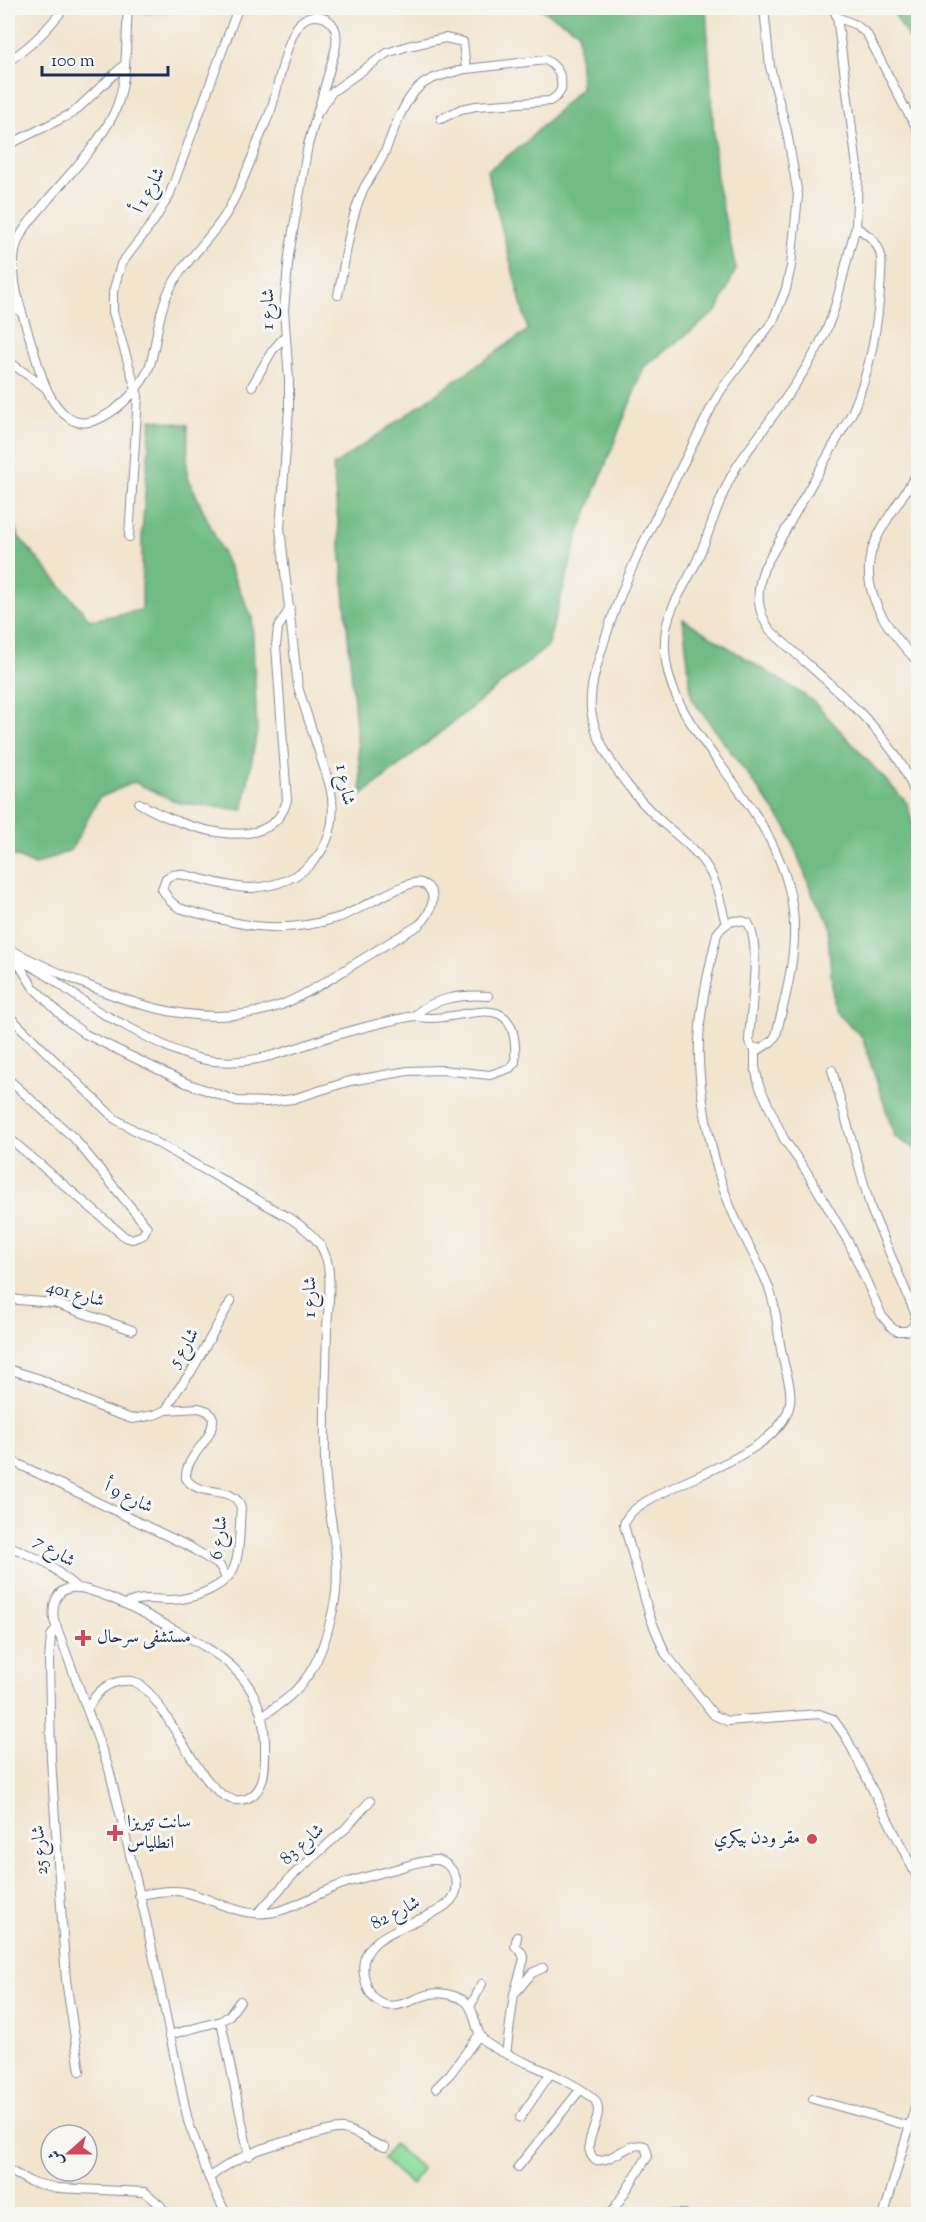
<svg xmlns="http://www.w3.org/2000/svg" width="926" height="2222" viewBox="0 0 926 2222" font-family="'Sorts Mill Goudy',Amiri,serif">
<rect width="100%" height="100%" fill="#f6f6f2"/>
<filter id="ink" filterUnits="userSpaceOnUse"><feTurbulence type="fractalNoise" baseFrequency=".0167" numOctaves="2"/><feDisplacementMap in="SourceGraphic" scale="12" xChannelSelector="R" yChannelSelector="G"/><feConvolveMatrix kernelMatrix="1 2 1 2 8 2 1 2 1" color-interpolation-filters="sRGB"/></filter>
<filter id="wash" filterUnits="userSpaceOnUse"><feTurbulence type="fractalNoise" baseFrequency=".008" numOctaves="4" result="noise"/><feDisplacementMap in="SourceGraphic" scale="24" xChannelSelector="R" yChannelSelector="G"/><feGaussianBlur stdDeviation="1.35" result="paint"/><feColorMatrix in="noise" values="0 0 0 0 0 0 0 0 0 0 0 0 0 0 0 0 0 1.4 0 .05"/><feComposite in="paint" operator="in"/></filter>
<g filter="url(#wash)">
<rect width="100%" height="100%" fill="#f2e4cd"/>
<path fill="#8bdc9c" stroke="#53867d" stroke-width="1.5" d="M 394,2144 L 422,2169 L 412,2185 L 383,2159 Z"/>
<path fill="#70bc84" stroke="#467671" stroke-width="1.5" d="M 145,8 L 220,8 L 145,13 Z
M 539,8 L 706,8 L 717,183 L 736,269 L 717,311 L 644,367 L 579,532 L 547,647 L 362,795 L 333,466 L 528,330 L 487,171 L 525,143 L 581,88 L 578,31 Z
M 891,8 L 918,8 L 918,55 Z
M 151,419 L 188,425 L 187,475 L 252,617 L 257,731 L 243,810 L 179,803 L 134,782 L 99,798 L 71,850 L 35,865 L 8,853 L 8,512 L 19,537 L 90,620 L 142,610 L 142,532 Z
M 683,619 L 812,700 L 907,803 L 918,843 L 918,1151 L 895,1137 L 862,1037 L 834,1010 L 828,934 L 787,828 L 692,699 Z"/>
</g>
<g filter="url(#ink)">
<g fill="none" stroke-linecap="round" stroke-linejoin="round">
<defs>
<path id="minor" d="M 833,8 L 837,17 L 858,174 L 856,227 C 865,233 875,239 879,250 C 883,258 881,268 881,277 C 878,325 871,369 852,413 L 764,568 C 756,591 756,610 770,630 C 815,673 871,713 903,767 C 909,778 914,790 918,801
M 837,17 L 856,25 L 867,34 L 905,108 L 918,130
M 8,61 C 31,47 48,29 64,8
M 320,110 L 332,92 L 387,53 L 408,46 L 445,38 L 463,42 L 466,69 C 451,73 432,76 419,87 C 401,104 393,134 383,156 C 378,167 370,177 364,188 C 349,219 346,260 338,295
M 441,119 L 461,109 L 476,106 L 550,101 L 557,96 L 561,90 C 563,76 558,67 546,60 L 466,69
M 8,145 L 73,113 L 124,65
M 856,227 C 844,265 839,308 820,343 C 804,374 783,402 763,430 C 753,445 740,459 732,475 C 716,504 709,537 694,567 C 679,597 663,614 665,650 C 666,687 687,719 708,748 C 750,805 797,862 794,937 C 793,970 784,1003 776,1035 L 772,1041 L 760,1049 L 752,1047 L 749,1041 C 750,1013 762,945 748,923 C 735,917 724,923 717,934 C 709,969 700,1006 699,1042 C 697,1091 712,1161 730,1206 C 741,1234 758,1259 769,1288 C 778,1311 777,1335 783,1359 C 786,1374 792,1387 790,1403 C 781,1464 630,1487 624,1525 L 650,1617 L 665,1653 L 714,1715 L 727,1721 L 819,1714 L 833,1719 L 846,1737 L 918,1879
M 8,303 L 21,312
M 8,361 L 46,388
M 252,386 L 272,351 L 285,336
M 918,471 C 905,496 883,520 873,547 C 857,591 890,633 918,662
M 129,537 L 138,396 L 113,312 L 113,292 L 121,264 L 154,221 L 169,196 L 238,8
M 139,803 C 175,825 271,861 287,800 L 276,646 L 278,628 L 290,608
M 726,924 C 721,907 719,887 710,872 C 699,852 680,838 663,823 C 650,811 637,798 626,783 C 611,764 594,735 591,710 C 589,686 598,662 605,639 C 630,558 674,485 711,408 L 721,390 L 773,321 L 786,289 L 791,266 L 798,195 L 787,132 L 770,67 L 764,8
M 8,949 C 92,988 187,1039 281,1005 C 306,995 330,979 353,965 C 375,951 397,938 419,925 C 430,915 442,891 421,883 C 408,878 356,913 337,918 C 278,936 236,925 179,908 L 170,901 L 162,889 L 166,878 L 172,875 L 180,874 C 198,878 231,888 248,888 C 307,886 343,845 330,786 L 298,687 L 280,528 L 289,409 L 289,380 L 284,310 L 289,255 L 308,145 L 335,51 C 338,37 338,24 323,17 C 315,15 306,16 300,23 C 286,39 278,88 271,110 C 265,125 258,140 253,155 C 244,177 237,197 224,217 C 206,244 181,264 167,295 C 157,318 157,342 150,365 C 142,387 121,408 101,418 C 91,423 78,425 69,418 C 46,402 40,370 32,345 C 23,316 10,283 15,251 C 18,232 35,216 46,202 C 69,174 98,146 114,113 C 129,81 125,42 128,8
M 10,950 L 33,987 L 65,1019 L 85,1034 L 186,1083 L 237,1101 L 266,1102 L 293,1099 L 350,1081 L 408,1071 L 442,1070 L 490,1075 L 510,1068 L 515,1062 C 520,977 458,1028 414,1016
M 20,961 C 51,973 75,999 105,1015 C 131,1028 173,1053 201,1059 C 247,1069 286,1051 329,1037 C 357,1029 385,1021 414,1016 C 432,998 463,994 488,996
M 8,1015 L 115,1119 L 293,1220 C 309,1232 322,1241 327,1261 C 332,1282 328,1307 327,1329 C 326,1373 324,1417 325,1461 C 325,1512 345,1558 333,1610 C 322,1659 308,1689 263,1715
M 755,1049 L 755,1067 L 759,1085 L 784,1139 L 808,1174 L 849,1243 L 882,1316 L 892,1328 L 897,1331 L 907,1331 L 914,1326 L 916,1315 L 871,1209 L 832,1070
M 8,1079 L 74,1138 L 147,1227 L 143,1235 L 132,1239 L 125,1237 L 8,1137
M 8,1297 L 18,1300 L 54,1303 L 132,1330
M 8,1369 L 40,1379 L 104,1409 L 132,1419 L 154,1415 L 166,1410 L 199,1408 L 208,1411 L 213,1418 C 214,1441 185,1455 186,1478 C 198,1499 234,1483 241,1508 C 239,1526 241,1548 235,1565 C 228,1587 193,1599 172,1600 C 156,1600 141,1596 126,1604
M 166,1410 L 177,1391 L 191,1372 L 231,1301
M 8,1459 L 190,1547 L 220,1566 L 226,1578
M 12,1547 L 47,1563 L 76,1587
M 57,1627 L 51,1636 L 49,1660 L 51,1759 L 66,1980 L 80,2071
M 88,1708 C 95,1695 102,1686 117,1682 C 122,1681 130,1680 135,1682 C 169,1697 202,1806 241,1800 C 250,1799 257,1793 261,1784 C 266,1772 265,1756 265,1744 C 264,1667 205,1647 147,1615 C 132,1607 87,1585 71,1588 C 55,1590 52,1606 54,1620 L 109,1769 L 145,1916 L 188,2121 L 209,2178 L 226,2214
M 139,1895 C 154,1893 170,1889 184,1892 C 220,1900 245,1923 285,1909 C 305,1902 323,1891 343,1884 C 360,1878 378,1874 395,1869 C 407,1866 422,1860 435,1860 C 444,1860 452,1868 455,1876 C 473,1926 353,1917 364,1975 C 366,1984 368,1993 375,1999 C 393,2015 412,1998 430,1994 C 439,1992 449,1994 457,1997 C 480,2004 470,2030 487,2043 C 494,2049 502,2052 511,2056 C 535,2067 576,2082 595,2100 C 607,2119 577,2143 595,2160 C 613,2163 627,2141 645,2146 L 648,2156 L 611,2214
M 258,1913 L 293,1875 L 345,1829 L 370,1801
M 517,1991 L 532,1973 L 543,1968
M 471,2005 L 482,1984
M 221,2021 L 249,2156
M 169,2035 L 221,2021 L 229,2016 L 240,2001
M 506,2054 L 514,1994 L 524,1959 L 522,1953 L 515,1946 L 517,1937
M 436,2088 L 450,2074 L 479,2035
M 813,2099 L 909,2126
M 520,2118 L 550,2074
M 518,2167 L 580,2090
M 8,2170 L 31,2182 L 57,2188 L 145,2192 L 160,2205 L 166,2214
M 209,2178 C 239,2153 279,2142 316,2134 C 324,2132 334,2128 343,2129 C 358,2131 370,2144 385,2147
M 672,2214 L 685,2214
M 884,2214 L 918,2097"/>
</defs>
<use href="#minor" stroke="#868a96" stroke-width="10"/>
<use href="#minor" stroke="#fff" stroke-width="8"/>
</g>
</g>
<g fill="#d1495b" stroke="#f6f6f2" stroke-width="2">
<path d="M80 1629h6v6h6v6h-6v6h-6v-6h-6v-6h6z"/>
<path d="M112 1824h6v6h6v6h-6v6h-6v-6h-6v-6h6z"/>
<circle cx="812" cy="1839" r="6"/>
</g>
<g text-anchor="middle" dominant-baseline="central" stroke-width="6" stroke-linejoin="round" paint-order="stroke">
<g font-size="18" fill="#1b2f5e" stroke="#f6f6f2">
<text transform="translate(150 191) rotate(-62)">شارع 1 أ</text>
<text transform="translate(269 309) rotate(-89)">شارع 1</text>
<text transform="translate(344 785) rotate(79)">شارع 1</text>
<text transform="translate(75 1295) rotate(15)">شارع 401</text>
<text transform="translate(311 1297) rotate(-89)">شارع 1</text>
<text transform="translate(185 1348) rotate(-59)">شارع 5</text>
<text transform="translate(128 1498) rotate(26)">شارع 9 أ</text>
<text transform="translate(220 1538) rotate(-83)">شارع 6</text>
<text transform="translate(54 1552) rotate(32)">شارع 7</text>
<text transform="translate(303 1845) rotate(-42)">شارع 83</text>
<text transform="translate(41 1850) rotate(-95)">شارع 25</text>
<text transform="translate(396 1914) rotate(-27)">شارع 82</text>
</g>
<g font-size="18" fill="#1b2f5e" stroke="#f6f6f2" text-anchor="start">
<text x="97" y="1638">مستشفى سرحال</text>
<text x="127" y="1823">سانت تيريزا<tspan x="127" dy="21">انطلياس</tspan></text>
<text x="800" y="1839" text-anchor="end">مقر ودن بيكري</text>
</g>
</g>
<rect width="926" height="2222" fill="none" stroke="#f6f6f2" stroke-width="30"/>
<g transform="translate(69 2153) rotate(249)"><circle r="28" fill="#f6f6f2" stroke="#9ea6b7" stroke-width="1.5"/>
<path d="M0-4.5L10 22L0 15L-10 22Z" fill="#d1495b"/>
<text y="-9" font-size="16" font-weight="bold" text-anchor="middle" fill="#1b2f5e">ش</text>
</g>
<path d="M42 66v9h126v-9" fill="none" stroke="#1b2f5e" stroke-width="3"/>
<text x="51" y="66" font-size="18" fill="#1b2f5e" stroke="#f6f6f2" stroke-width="4.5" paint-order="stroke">100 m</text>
</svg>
